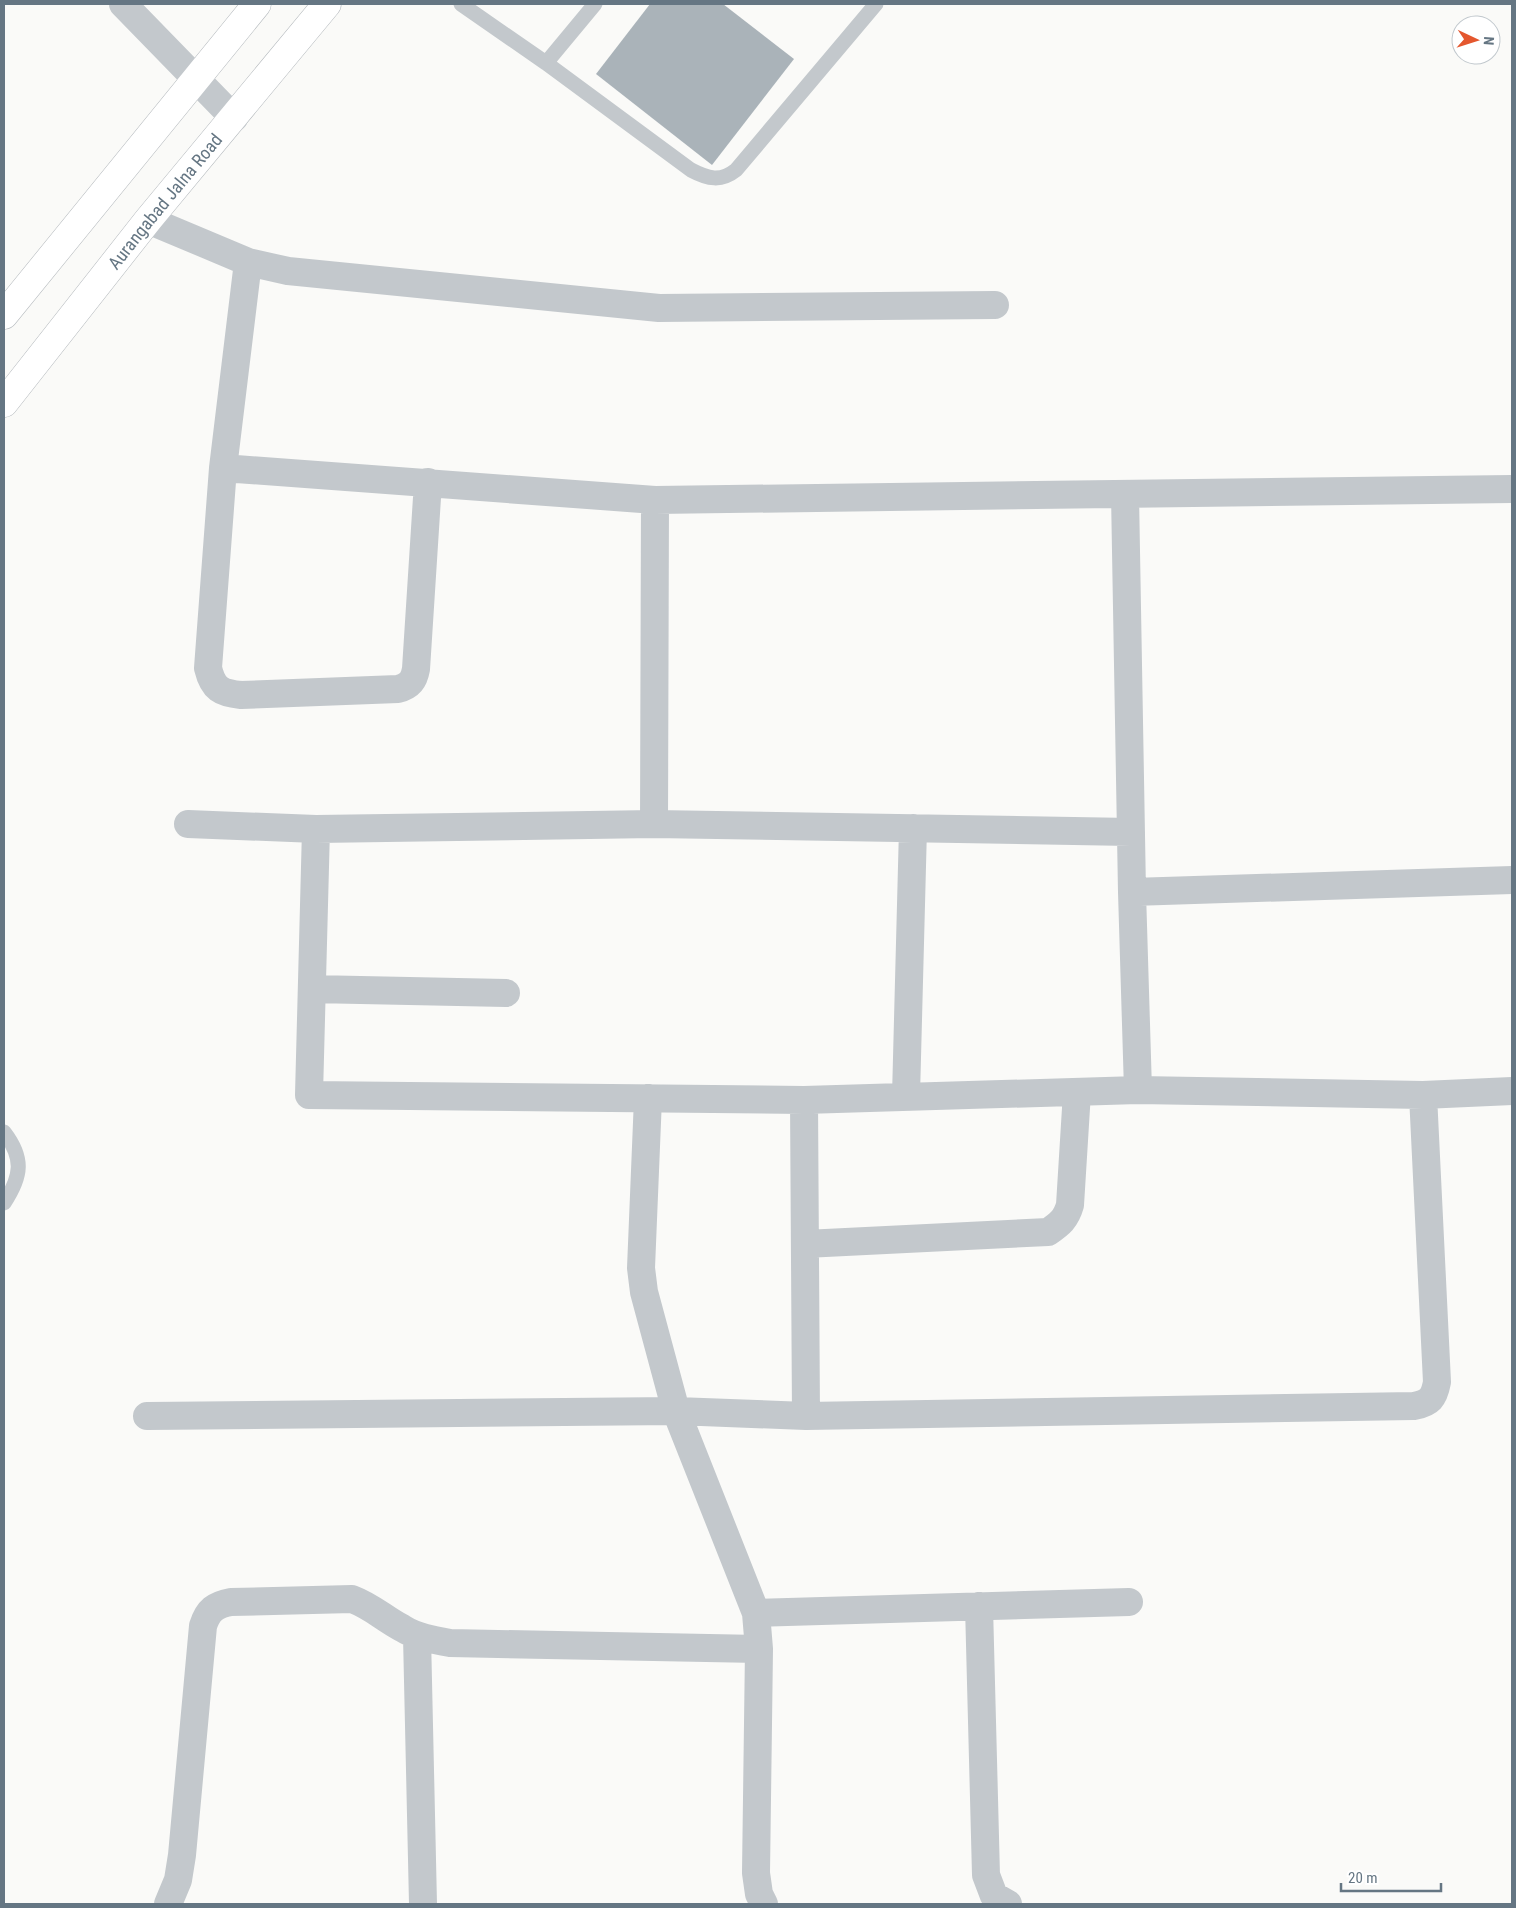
<svg xmlns="http://www.w3.org/2000/svg" width="1516" height="1908" viewBox="0 0 1516 1908" font-family="'Roboto Condensed',sans-serif">
<rect width="100%" height="100%" fill="#fafaf8"/>
<path fill="#aab3b9" d="M 650,4 L 723,4 L 794,59 L 712,165 L 596,74 Z"/>
<g fill="none" stroke-linecap="round" stroke-linejoin="round">
<defs>
<g id="trunk">
<path d="M 4,315 L 257,4"/>
<path id="s1" d="M 4,403 L 148,220 L 327,4"/>
</g>
</defs>
<use href="#trunk" stroke="#b4b9bd" stroke-width="29"/>
<path stroke="#c3c8cc" stroke-width="15" d="M 461,4 L 546,63 L 691,170 C 708,179 721,182 736,170 L 876,4
M 546,63 L 595,4
M 4,1132 C 24,1158 22,1176 4,1203"/>
<path stroke="#c3c8cc" stroke-width="28" d="M 123,4 L 234,118
M 148,220 L 248,262 L 288,271 L 659,308 L 995,305
M 248,262 L 223,468 L 208,668 C 213,689 221,693 241,695 L 398,689 C 410,686 414,680 416,669 L 428,482
M 223,468 L 655,500 L 1512,489
M 1125,494 L 1132,892 L 1138,1090
M 188,824 L 316,829 L 654,824 L 1131,832
M 654,824 L 655,500
M 316,829 L 309,1095 L 804,1100 L 1138,1090 L 1423,1095 L 1512,1091
M 1132,892 L 1512,880
M 312,989 L 506,993
M 906,1096 L 913,828
M 648,1098 L 641,1268 L 644,1292 L 676,1411 L 756,1613 L 759,1649 L 756,1873 L 759,1894 L 764,1904
M 804,1100 L 806,1416
M 805,1244 L 1048,1232 C 1060,1224 1066,1219 1070,1205 L 1077,1092
M 147,1416 L 676,1411 L 806,1416 L 1414,1406 C 1430,1403 1434,1398 1437,1382 L 1423,1095
M 979,1606 L 986,1875 L 994,1896 L 1008,1904
M 756,1613 L 1129,1602
M 417,1636 L 423,1904
M 168,1904 L 178,1880 L 182,1855 L 203,1626 C 208,1610 215,1605 231,1602 L 352,1599 C 373,1607 383,1618 402,1628 C 416,1637 433,1640 450,1643 L 759,1649"/>
<use href="#trunk" stroke="#fff" stroke-width="28"/>
</g>
<g text-anchor="middle" dominant-baseline="central" stroke-width="5" stroke-linejoin="round" paint-order="stroke">
<g font-size="18" fill="#657683" stroke="#fff">
<text stroke="none"><textPath href="#s1" startOffset="258">Aurangabad Jalna Road</textPath></text>
</g>
</g>
<rect width="1516" height="1908" fill="none" stroke="#657683" stroke-width="10"/>
<g transform="translate(1476 40) rotate(94)"><circle r="24" fill="#ffffff" stroke="#c1c8cd"/>
<path d="M0-4L9 19L0 12L-9 19Z" fill="#e4572e"/>
<text y="-8" font-size="14" font-weight="bold" text-anchor="middle" fill="#657683">N</text>
</g>
<path d="M1341 1883v8h100v-8" fill="none" stroke="#657683" stroke-width="2.5"/>
<text x="1348" y="1883" font-size="15" fill="#657683" stroke="#ffffff" stroke-width="4" paint-order="stroke">20 m</text>
</svg>
